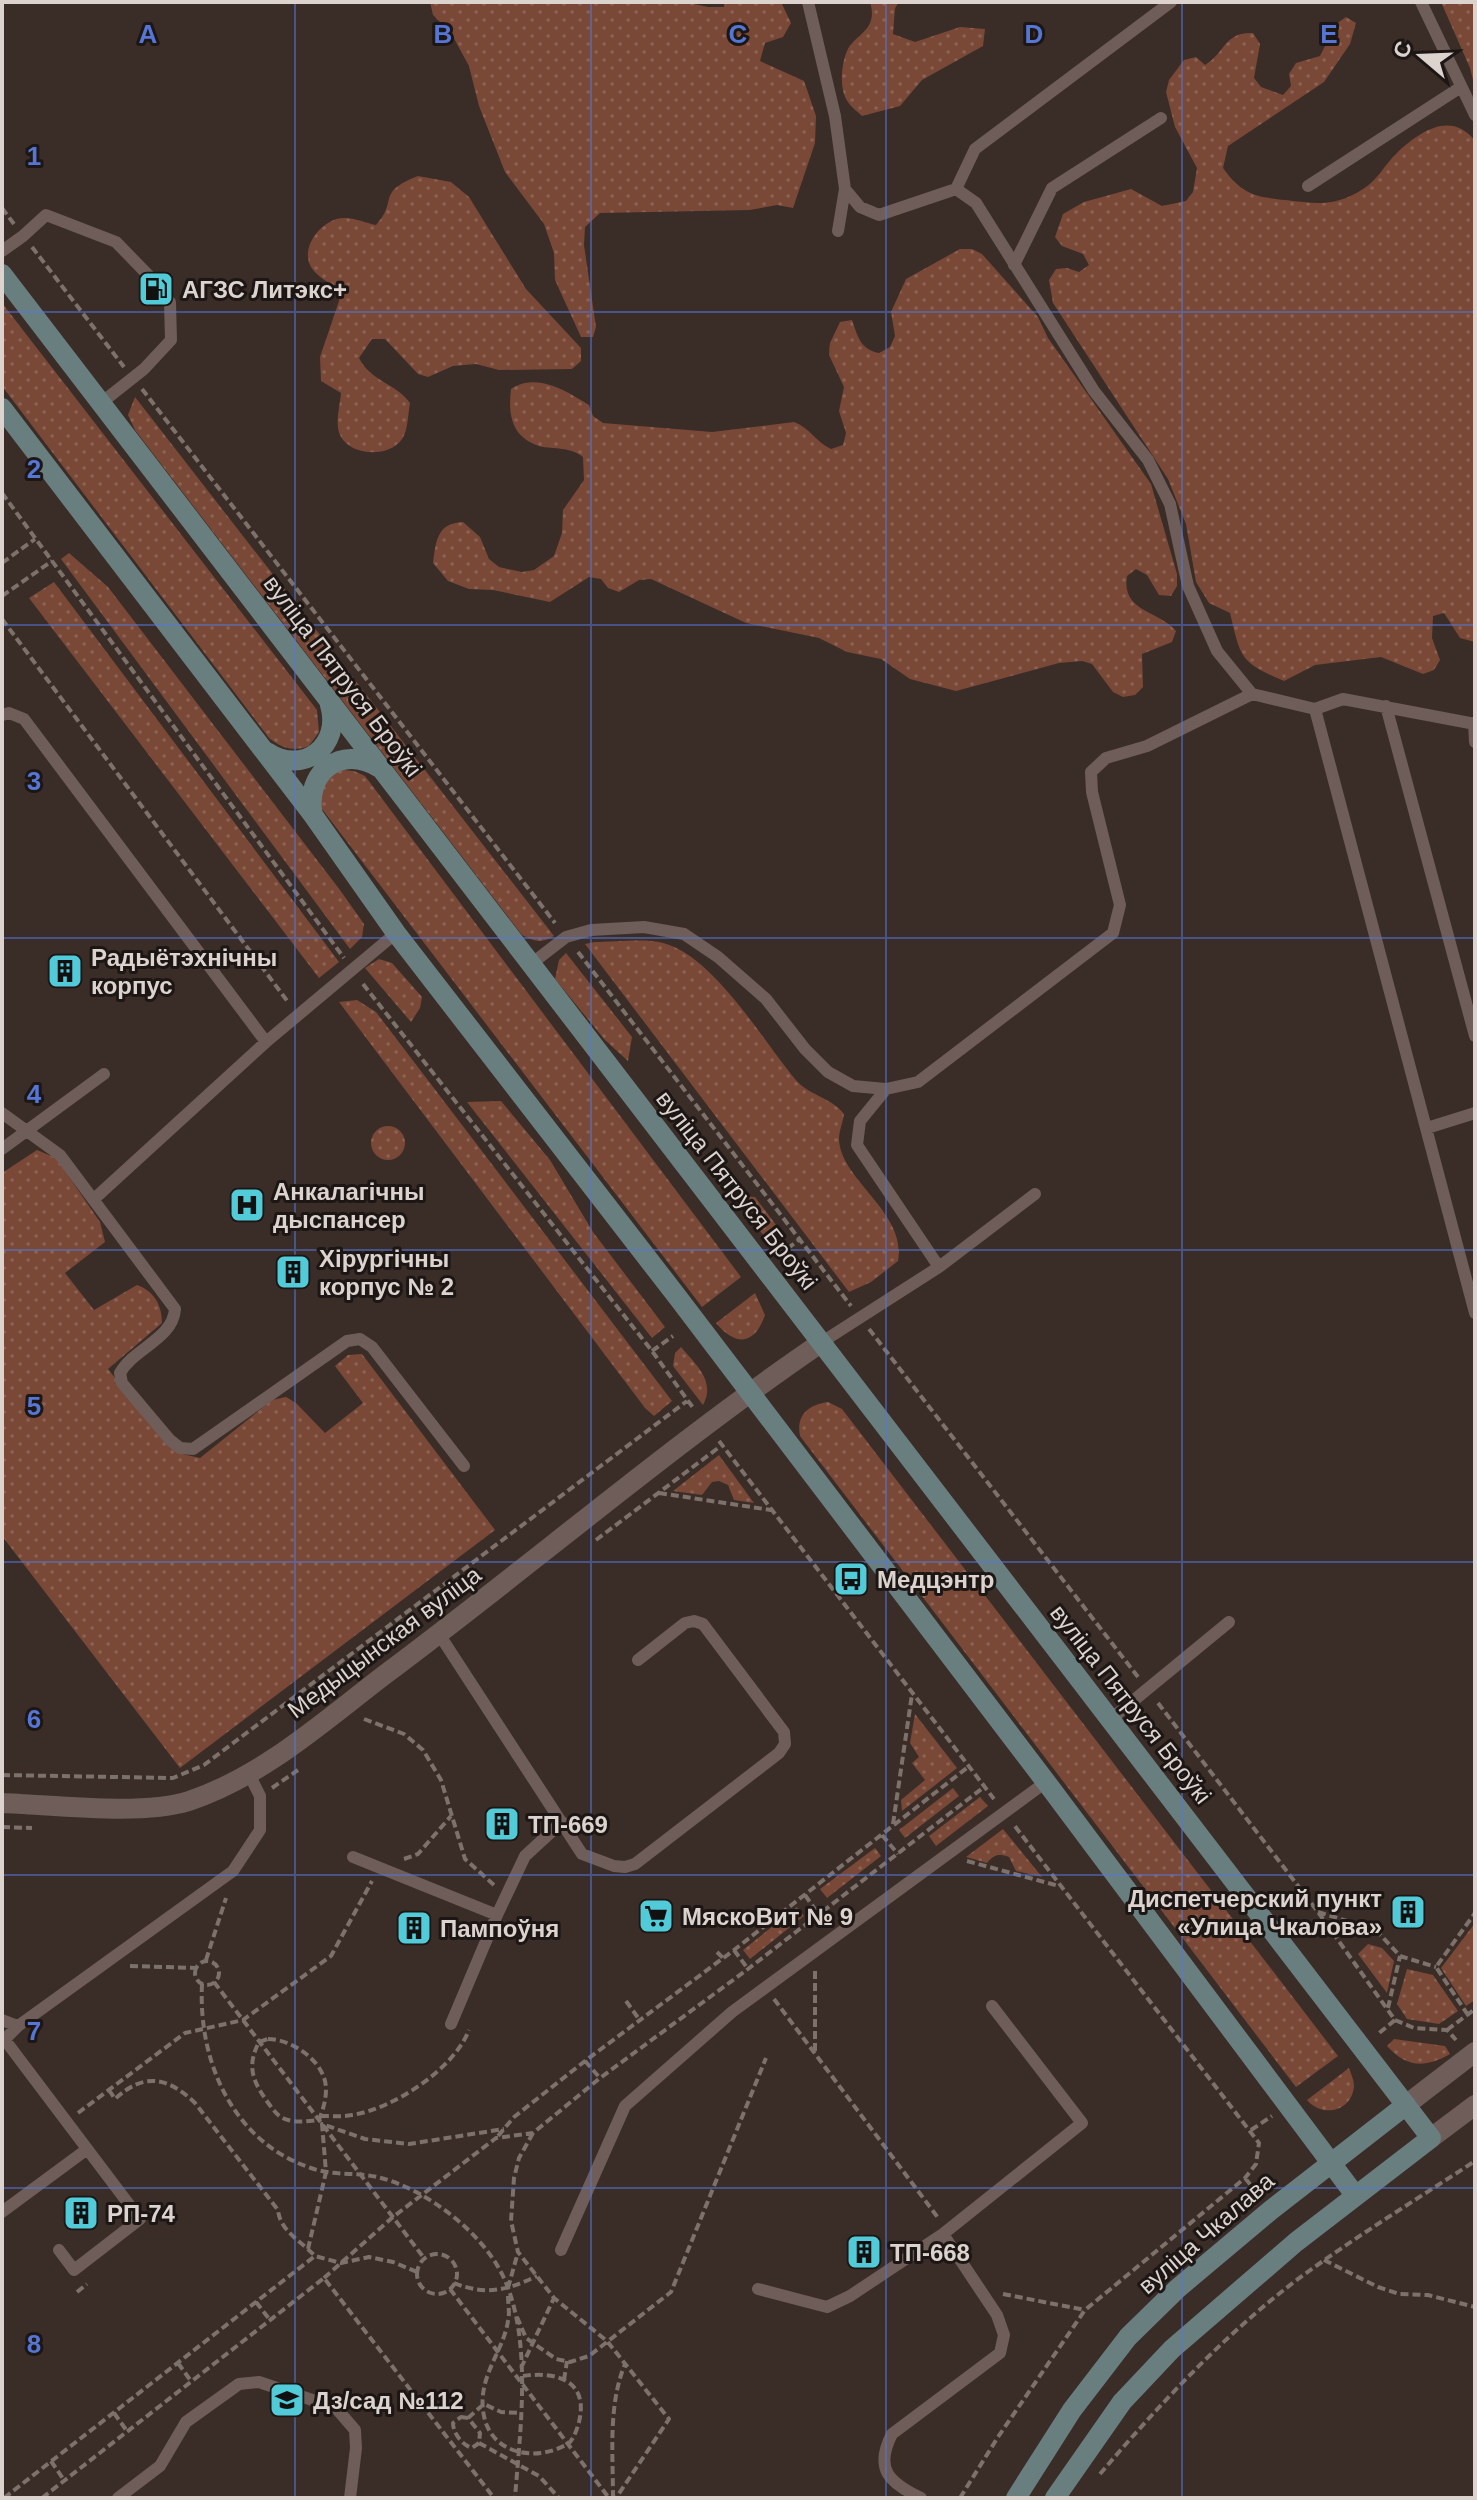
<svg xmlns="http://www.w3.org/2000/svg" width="1477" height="2500" viewBox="0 0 1477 2500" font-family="Helvetica,sans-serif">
<defs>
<pattern id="grass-dots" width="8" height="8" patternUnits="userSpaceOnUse" patternTransform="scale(2)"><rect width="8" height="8" fill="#794837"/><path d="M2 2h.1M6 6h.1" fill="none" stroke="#8b6253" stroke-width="1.8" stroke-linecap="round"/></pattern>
</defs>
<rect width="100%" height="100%" fill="#3a2c27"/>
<path fill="url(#grass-dots)" d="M 430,2 L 685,2 L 708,7 L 724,7 L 725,2 L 781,2 L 791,23 L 783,37 L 765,43 L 760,61 L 804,81 L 816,116 L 815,143 L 793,208 L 777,205 L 750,210 L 600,213 L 585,227 L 584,245 L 596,327 L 593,337 L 581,337 L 555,280 L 554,253 L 544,224 L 505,172 L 479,106 L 469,66 L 451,33 L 433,15 Z
M 870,2 L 899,2 L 895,8 L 893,34 L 915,42 L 960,27 L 985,29 L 983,46 L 922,80 L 900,106 L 862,116 C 858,112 851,107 848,102 C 839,90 841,65 847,51 C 854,34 879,31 870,2 Z
M 1441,2 L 1475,2 L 1475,88 L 1470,68 Z
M 1346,17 L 1356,23 L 1350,44 L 1324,82 L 1228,146 L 1223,168 C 1242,194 1254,197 1286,200 C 1317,204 1335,207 1363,189 C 1378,180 1384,165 1397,153 C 1419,132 1451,110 1475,141 L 1475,642 L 1460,638 L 1444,613 L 1433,616 L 1432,638 L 1440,660 L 1434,670 L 1423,674 L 1381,657 L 1315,665 L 1284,681 C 1240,662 1241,659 1230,613 L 1209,603 L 1196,582 L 1186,524 L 1168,479 L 1053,303 L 1049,280 L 1056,269 L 1067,268 L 1079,272 L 1089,265 L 1083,254 L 1062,246 L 1055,237 L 1063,214 L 1084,202 L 1131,189 L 1162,206 L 1186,201 L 1193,192 L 1197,168 L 1175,127 L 1166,92 L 1169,80 L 1184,60 L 1196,57 L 1205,65 C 1226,52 1224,32 1253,33 L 1260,44 L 1254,78 L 1261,87 L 1283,95 L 1291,86 L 1289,74 L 1296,63 L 1320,56 L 1336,24 Z
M 418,176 L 451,182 L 469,197 L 526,289 L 581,348 L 581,361 L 572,369 L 499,370 L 476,364 L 453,366 L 428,377 L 418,374 L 385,339 L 372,339 L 359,358 C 371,382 396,383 410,403 C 408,413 408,431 402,439 C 389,458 352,456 341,437 C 334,425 340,406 341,393 L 321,381 L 320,357 L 339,301 L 340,290 C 331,284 316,276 311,267 C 299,246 324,217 345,218 C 355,218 366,223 376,225 C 399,200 375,193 418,176 Z
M 960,249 L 972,249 L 982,254 L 1038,317 L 1048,338 L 1151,484 L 1177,574 L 1177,586 L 1171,596 L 1159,595 L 1147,575 L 1136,569 L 1127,576 C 1121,612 1158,610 1176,631 L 1172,642 L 1142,654 L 1143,687 L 1135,695 L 1123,697 L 1113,692 L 1092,664 L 1082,661 L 1059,663 L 956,691 L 910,679 L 881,659 L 847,652 L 819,638 L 746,623 L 651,579 L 639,580 L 619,592 L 608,588 L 601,579 L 589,577 L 550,602 L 493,590 L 469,589 L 448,581 L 433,563 C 436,541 437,523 463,522 L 480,537 L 489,559 L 499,567 L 522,572 L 534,570 L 554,556 L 562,533 L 563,510 L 584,480 L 583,457 C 569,446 555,450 539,446 C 511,437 508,414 511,389 C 537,372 566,391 589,405 L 593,416 L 603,423 L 712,432 L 794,422 C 810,428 816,442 831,449 L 843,445 L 846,433 L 839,411 L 844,387 L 829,355 L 830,343 L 840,322 L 852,320 C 858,337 860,349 879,353 L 890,347 L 895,336 L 891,312 L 906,279 Z
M 2,303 L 317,710 L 319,732 L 309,746 C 292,752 282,748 269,738 L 2,386 Z
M 135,397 L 554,936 C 541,944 534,941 522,935 L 135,430 L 128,415 Z
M 69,553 L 108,587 L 340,890 L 364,924 L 362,937 L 350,949 L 61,559 Z
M 54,582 L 339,962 L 319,978 L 29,598 Z
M 343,770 L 354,771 L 365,776 L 741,1277 L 702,1307 L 322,809 L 320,796 L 330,775 Z
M 595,942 C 615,942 645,938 663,943 C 713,955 763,1041 795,1079 C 809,1096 831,1097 844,1114 C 843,1122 839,1131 839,1139 C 840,1180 907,1212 898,1261 L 871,1282 L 849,1292 L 585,944 Z
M 566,953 L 632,1037 L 628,1061 L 605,1040 L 555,979 L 559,960 Z
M 379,959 L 392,963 L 422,997 L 420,1008 L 411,1022 L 365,968 Z
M 357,1000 L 376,1012 L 672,1401 L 654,1416 L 645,1408 L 339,1002 Z
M 501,1101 L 550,1160 L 593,1232 L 665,1327 L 652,1338 L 467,1102 Z
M371 1143a17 17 0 1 1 34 0a17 17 0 1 1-34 0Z
M 37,1150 L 56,1158 L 100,1222 L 105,1242 L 65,1273 L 94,1310 L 137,1285 C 154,1291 162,1305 162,1323 L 108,1369 L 165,1441 L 178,1453 L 200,1458 L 272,1400 L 286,1397 L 296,1403 L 325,1433 L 363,1403 L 335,1366 L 348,1355 L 362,1354 L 495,1530 L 180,1768 L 2,1536 L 2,1173 Z
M 733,1195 L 755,1197 L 785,1237 L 772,1247 Z
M 755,1293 L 765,1315 C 755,1345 736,1347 716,1323 Z
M 681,1347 C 696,1365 716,1381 703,1405 L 673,1366 L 675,1353 Z
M 828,1402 L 842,1409 L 1338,2056 L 1296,2087 L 800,1436 C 796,1415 808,1405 828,1402 Z
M 719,1455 L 754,1503 L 734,1500 L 728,1485 L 719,1481 L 712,1482 L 702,1495 L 673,1491 Z
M 915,1714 L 957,1768 L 902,1811 L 901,1800 L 925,1780 L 912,1763 L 919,1757 L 910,1743 Z
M 953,1788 L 959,1796 L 905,1838 L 899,1830 Z
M 980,1797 L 988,1806 L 936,1846 L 929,1836 Z
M 1003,1829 L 1042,1877 L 1016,1871 L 1009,1857 C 998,1853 994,1855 987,1863 L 966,1857 Z
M 875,1848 L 881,1856 L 827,1898 L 820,1889 Z
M 797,1907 L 804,1916 L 750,1959 L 743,1950 Z
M 1475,1923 L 1475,2000 L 1466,2006 L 1441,1968 Z
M 1368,1944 L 1382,1948 L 1394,1961 L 1387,1993 L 1358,1954 Z
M 1407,1969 L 1433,1975 L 1458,2011 L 1439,2024 L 1407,2019 L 1397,2004 Z
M 1394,2039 L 1445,2046 L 1450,2054 C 1425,2068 1407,2068 1387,2046 Z
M 1349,2068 C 1351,2074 1354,2080 1354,2086 C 1352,2112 1322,2118 1307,2100 Z"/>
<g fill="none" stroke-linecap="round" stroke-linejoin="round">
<path stroke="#7d716c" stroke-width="4" stroke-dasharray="8 4" stroke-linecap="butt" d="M 2,208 L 14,224
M 32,247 L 124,367
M 142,389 L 555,923
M 2,493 L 344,958
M 2,563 L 35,539
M 2,596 L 52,561
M 2,619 L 288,1002
M 578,952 L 851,1306
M 363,984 L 652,1351 L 694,1409
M 778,1256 L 800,1239
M 869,1329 L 1138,1677
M 652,1351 L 673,1336
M 719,1441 L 994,1799
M 659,1493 L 771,1510
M 596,1540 L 722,1445
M 1158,1703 L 1318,1912 L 1395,2020 L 1378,2034
M 364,1719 L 404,1734 L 423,1750 L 441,1780 L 465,1859 L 494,1885
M 2,1775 L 173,1778 L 204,1765 L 687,1401
M 272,1788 L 298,1770
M 893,1824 L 912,1694
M 2,1827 L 32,1828
M 882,1835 L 898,1854
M 404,1859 L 418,1854 L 451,1816
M 967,1861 L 1059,1886
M 805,1895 L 819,1915
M 1318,1912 L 1376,1930 L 1400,1956 L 1436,1967
M 734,1950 L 748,1969
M 717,1952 L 723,1958
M 206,1960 L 226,1898
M195 1973a12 12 0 1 1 24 0a12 12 0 1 1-24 0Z
M 130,1966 L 195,1968
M 214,1982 L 424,2258
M 202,1984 C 198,2062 233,2142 311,2168 C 333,2176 355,2172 377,2177 C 425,2188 482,2232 503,2276 C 533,2340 520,2430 515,2498
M 774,1999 L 939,2219
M 626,2001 L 639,2019
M 1388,2008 L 1400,1956
M 1468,2015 L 1436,1967 L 1475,1913
M 1395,2020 L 1414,2028 L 1447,2030 L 1456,2040
M 1447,2030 L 1475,2009
M 268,2039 C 292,2039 326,2062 326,2089 C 326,2100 323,2110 319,2120 C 309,2121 297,2123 288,2120 C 279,2118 274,2111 269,2104 C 253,2082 246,2067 259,2042 Z
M 815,2051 L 815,1971
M 585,2061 L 600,2078
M 109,2090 L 115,2099 C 144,2072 168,2077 195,2103 L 278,2210 C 280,2231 301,2241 315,2256
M 78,2113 L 185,2033 L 243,2020 L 331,1956 L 372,1881
M 321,2116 C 331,2116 342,2117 352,2115 C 393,2109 454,2069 469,2030
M 1251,2130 L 1272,2116
M 533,2133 L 519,2158 L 514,2178 L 511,2221 L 518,2252 L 554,2298 L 607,2341 L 669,2419 L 616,2498
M 498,2136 L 514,2117 L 585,2061 L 734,1950 L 968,1767
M 1245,2178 L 1259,2195
M 308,2249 L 326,2172 L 322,2124 L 365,2139 L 409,2144 L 504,2129
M417 2274a20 20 0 1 1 40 0a20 20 0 1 1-40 0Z
M 1324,2260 L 1378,2287 L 1399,2294 L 1428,2295 L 1475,2307
M 324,2278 L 393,2217 L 496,2138 L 533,2133 L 600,2078 L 748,1969 L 984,1787
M 454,2283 C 486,2296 508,2290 537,2276
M 508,2288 L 518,2252
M 450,2289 L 609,2498
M 77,2292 L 87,2284
M 1003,2294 L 1085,2310
M 508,2296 C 508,2304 510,2314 508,2321 C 503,2353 476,2378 484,2416 C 491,2451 528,2460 557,2449 C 559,2448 567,2445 568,2444 C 574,2439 577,2429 579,2422 C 589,2381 557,2371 523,2376
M 256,2302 L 270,2320
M 517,2317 L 526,2338 L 556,2359 L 570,2362 L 589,2356 L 671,2292 L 766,2058
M 178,2363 L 191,2381
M 521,2368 L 554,2298
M 564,2380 L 567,2361
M 114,2413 L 127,2431
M 461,2417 L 468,2418 L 480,2433 L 479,2443 L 472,2448 C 462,2445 453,2433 453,2423 Z
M 468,2418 L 484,2404 L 501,2412 L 521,2413
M 479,2443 L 539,2476 L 559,2498
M 51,2461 L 64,2480
M 1100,2474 C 1163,2400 1236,2322 1316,2266 C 1368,2229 1422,2196 1475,2161
M 4,2498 L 315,2256 L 341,2263 L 369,2257 L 393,2262 L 417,2272
M 42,2498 L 324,2278 L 494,2498
M 613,2498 C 613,2454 608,2405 625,2364
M 960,2498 L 998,2437 L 1085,2310 L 1245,2178 L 1256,2164 L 1259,2143 L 1014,1825"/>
<path stroke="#6e5d58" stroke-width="12" d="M 808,2 L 835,116 L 845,189 L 838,231
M 1421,2 L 1475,115
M 1308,186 L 1461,87
M 845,189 L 860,207 L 879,215 L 956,189 L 976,203 L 1094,391 L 1148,460 L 1170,504 L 1188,586 L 1217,651 L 1252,694 L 1315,709
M 956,189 L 975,149 L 1171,2
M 2,251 L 23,236 L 46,215 L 116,242 L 152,279
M 1014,265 L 1052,188 L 1161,118
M 101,403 L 144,369 L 171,340 L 170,302
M 1386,706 L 1475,1036
M 2,715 L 9,713 L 24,719 L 266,1042 L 396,933
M 1474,723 L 1475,742
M 1475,724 L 1343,699 L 1315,709 L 1475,1313
M 531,964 L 566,937 L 591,930 L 644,927 L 684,934 L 718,957 L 766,999 L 805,1049 L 828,1072 L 853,1086 L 886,1089 L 918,1082 L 1113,933 L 1120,905 L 1092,792 L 1091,772 L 1106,758 L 1147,746 L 1252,694
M 886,1089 L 860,1121 L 857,1145 L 939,1267
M 2,1113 L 60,1155 L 175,1309 C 173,1339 134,1348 120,1373 L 122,1383 L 170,1440 L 180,1448 L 193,1449 L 347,1341 L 360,1339 L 372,1347 L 464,1466
M 1427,1128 L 1475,1113
M 2,1149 L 104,1074
M 94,1199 L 266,1042
M 822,1342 L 939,1267 L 1035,1194
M 439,1634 L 582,1854 L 614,1866 L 625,1867 L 635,1864 L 779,1753 L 785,1744 L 784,1732 L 703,1624 L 694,1621 L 685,1623 L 638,1660
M 1111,1719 L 1229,1622
M 353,1857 L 497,1915
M 2,2020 L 18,2026
M 451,2024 L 497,1915 L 525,1856 L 562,1822
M 5,2040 L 140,2219 L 74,2270 L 59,2250
M 2,2042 L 18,2026 L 233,1871 L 260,1830 L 260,1796 L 250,1776
M 2,2212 L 86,2150
M 561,2250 L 625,2106 L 732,2012 L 1046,1782
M 758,2289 L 827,2307 L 850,2296 L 943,2234 L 1082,2123 L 992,2006
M 118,2498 L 160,2466 L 186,2422 L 239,2384 L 259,2382 L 336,2408 L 355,2430 L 356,2448 L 350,2498
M 921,2498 C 889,2483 874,2469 892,2434 L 1000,2353 L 1004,2335 L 997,2315 L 943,2234"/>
<path stroke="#6e5d58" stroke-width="20" d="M 2,1803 C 55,1805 141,1816 189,1801 C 264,1776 325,1720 387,1673 C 533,1564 671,1445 822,1342
M 1406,2105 L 1475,2052
M 1431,2138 L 1475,2105"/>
<path stroke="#697f7f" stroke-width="20" d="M 2,274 L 1431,2138 L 1296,2242 L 1172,2349 L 1122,2402 L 1055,2498
M 2,408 L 313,815 L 396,933 L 679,1299 L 1046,1782 L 1355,2195
M 267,752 C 303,776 342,746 330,705
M 313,815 C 304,773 341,744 378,767
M 1016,2498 L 1072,2410 L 1128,2337 L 1177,2289 L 1271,2210 L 1406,2105"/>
</g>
<path fill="none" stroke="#5676d5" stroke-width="2" stroke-opacity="0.55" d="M 295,2 L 295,2498M 591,2 L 591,2498M 886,2 L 886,2498M 1182,2 L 1182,2498M 2,312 L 1475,312M 2,625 L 1475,625M 2,938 L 1475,938M 2,1250 L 1475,1250M 2,1562 L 1475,1562M 2,1875 L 1475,1875M 2,2188 L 1475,2188"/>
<defs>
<symbol id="fuel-square" viewBox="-11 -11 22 22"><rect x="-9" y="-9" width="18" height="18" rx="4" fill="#52cbd9" stroke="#1c1614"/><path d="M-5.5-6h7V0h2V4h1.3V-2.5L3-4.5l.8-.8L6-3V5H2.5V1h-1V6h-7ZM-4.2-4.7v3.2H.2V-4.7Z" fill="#111"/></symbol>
<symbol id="building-square" viewBox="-11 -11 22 22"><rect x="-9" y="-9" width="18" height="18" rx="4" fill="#52cbd9" stroke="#1c1614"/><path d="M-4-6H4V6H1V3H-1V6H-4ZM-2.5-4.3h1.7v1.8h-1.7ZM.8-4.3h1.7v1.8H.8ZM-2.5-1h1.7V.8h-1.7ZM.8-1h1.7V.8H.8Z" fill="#111"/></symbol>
<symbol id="hospital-square" viewBox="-11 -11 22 22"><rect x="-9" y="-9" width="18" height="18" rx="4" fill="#52cbd9" stroke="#1c1614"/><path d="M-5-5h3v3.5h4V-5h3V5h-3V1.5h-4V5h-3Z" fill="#111"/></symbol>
<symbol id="bus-square" viewBox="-11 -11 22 22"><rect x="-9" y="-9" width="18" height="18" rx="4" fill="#52cbd9" stroke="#1c1614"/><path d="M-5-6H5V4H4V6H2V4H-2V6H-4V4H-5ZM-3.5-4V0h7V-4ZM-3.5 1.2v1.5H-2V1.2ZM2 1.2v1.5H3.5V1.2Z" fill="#111"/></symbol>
<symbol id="supermarket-square" viewBox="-11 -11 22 22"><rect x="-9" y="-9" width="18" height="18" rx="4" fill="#52cbd9" stroke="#1c1614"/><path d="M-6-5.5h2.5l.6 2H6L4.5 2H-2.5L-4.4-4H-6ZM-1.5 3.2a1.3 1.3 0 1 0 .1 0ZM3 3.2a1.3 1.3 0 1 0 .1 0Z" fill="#111"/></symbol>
<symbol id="school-square" viewBox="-11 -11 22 22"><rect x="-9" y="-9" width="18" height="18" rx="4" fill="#52cbd9" stroke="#1c1614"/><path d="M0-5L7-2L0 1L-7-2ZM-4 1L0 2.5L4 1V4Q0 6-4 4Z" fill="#111"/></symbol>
</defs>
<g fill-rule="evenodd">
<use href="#fuel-square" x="136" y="269" width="40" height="40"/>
<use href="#building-square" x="45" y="951" width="40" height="40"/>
<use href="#hospital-square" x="227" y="1185" width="40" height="40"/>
<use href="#building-square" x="273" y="1252" width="40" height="40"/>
<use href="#bus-square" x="831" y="1559" width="40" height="40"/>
<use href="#building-square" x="482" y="1804" width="40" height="40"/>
<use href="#building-square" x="1388" y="1892" width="40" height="40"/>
<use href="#supermarket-square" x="636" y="1896" width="40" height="40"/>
<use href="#building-square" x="394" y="1908" width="40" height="40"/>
<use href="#building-square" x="61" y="2193" width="40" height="40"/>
<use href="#building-square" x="844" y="2232" width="40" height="40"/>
<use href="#school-square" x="267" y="2380" width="40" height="40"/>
</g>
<g text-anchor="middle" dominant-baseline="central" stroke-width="6" stroke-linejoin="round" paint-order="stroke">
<g font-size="24" font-weight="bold" fill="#dcd3cf" stroke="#1c1614" text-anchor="start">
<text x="182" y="289">АГЗС Литэкс+</text>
<text x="91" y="957">Радыётэхнічны<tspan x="91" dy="28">корпус</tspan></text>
<text x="273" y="1191">Анкалагічны<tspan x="273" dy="28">дыспансер</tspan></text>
<text x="319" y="1258">Хірургічны<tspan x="319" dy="28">корпус № 2</tspan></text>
<text x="877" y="1579">Медцэнтр</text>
<text x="528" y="1824">ТП-669</text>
<text x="1382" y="1898" text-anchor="end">Диспетчерский пункт<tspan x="1382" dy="28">«Улица Чкалова»</tspan></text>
<text x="682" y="1916">МяскоВит № 9</text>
<text x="440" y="1928">Пампоўня</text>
<text x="107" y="2213">РП-74</text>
<text x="890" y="2252">ТП-668</text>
<text x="313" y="2400">Дз/сад №112</text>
</g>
<g font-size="24" fill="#dcd3cf" stroke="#1c1614">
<text transform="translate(343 676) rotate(53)">вуліца Пятруся Броўкі</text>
<text transform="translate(737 1190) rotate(52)">вуліца Пятруся Броўкі</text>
<text transform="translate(384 1642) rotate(-37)">Медыцынская вуліца</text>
<text transform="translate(1131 1704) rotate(52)">вуліца Пятруся Броўкі</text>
<text transform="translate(1206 2233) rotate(-41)">вуліца Чкалава</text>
</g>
</g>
<g font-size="26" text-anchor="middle" font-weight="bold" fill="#5676d5" stroke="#1c1614" stroke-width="6" stroke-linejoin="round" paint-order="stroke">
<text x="148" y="43">A</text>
<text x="443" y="43">B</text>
<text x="738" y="43">C</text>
<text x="1034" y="43">D</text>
<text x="1329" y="43">E</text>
<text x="34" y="165">1</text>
<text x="34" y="478">2</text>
<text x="34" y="790">3</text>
<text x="34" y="1103">4</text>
<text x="34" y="1415">5</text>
<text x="34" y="1728">6</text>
<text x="34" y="2040">7</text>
<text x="34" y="2353">8</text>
</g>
<rect width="1477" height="2500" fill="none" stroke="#dcd3cf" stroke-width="8"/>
<g transform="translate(1421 56) rotate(289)" stroke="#1c1614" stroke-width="6" paint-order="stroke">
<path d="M0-6L14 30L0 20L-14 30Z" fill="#dcd3cf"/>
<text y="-12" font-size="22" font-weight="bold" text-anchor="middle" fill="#dcd3cf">С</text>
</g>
</svg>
